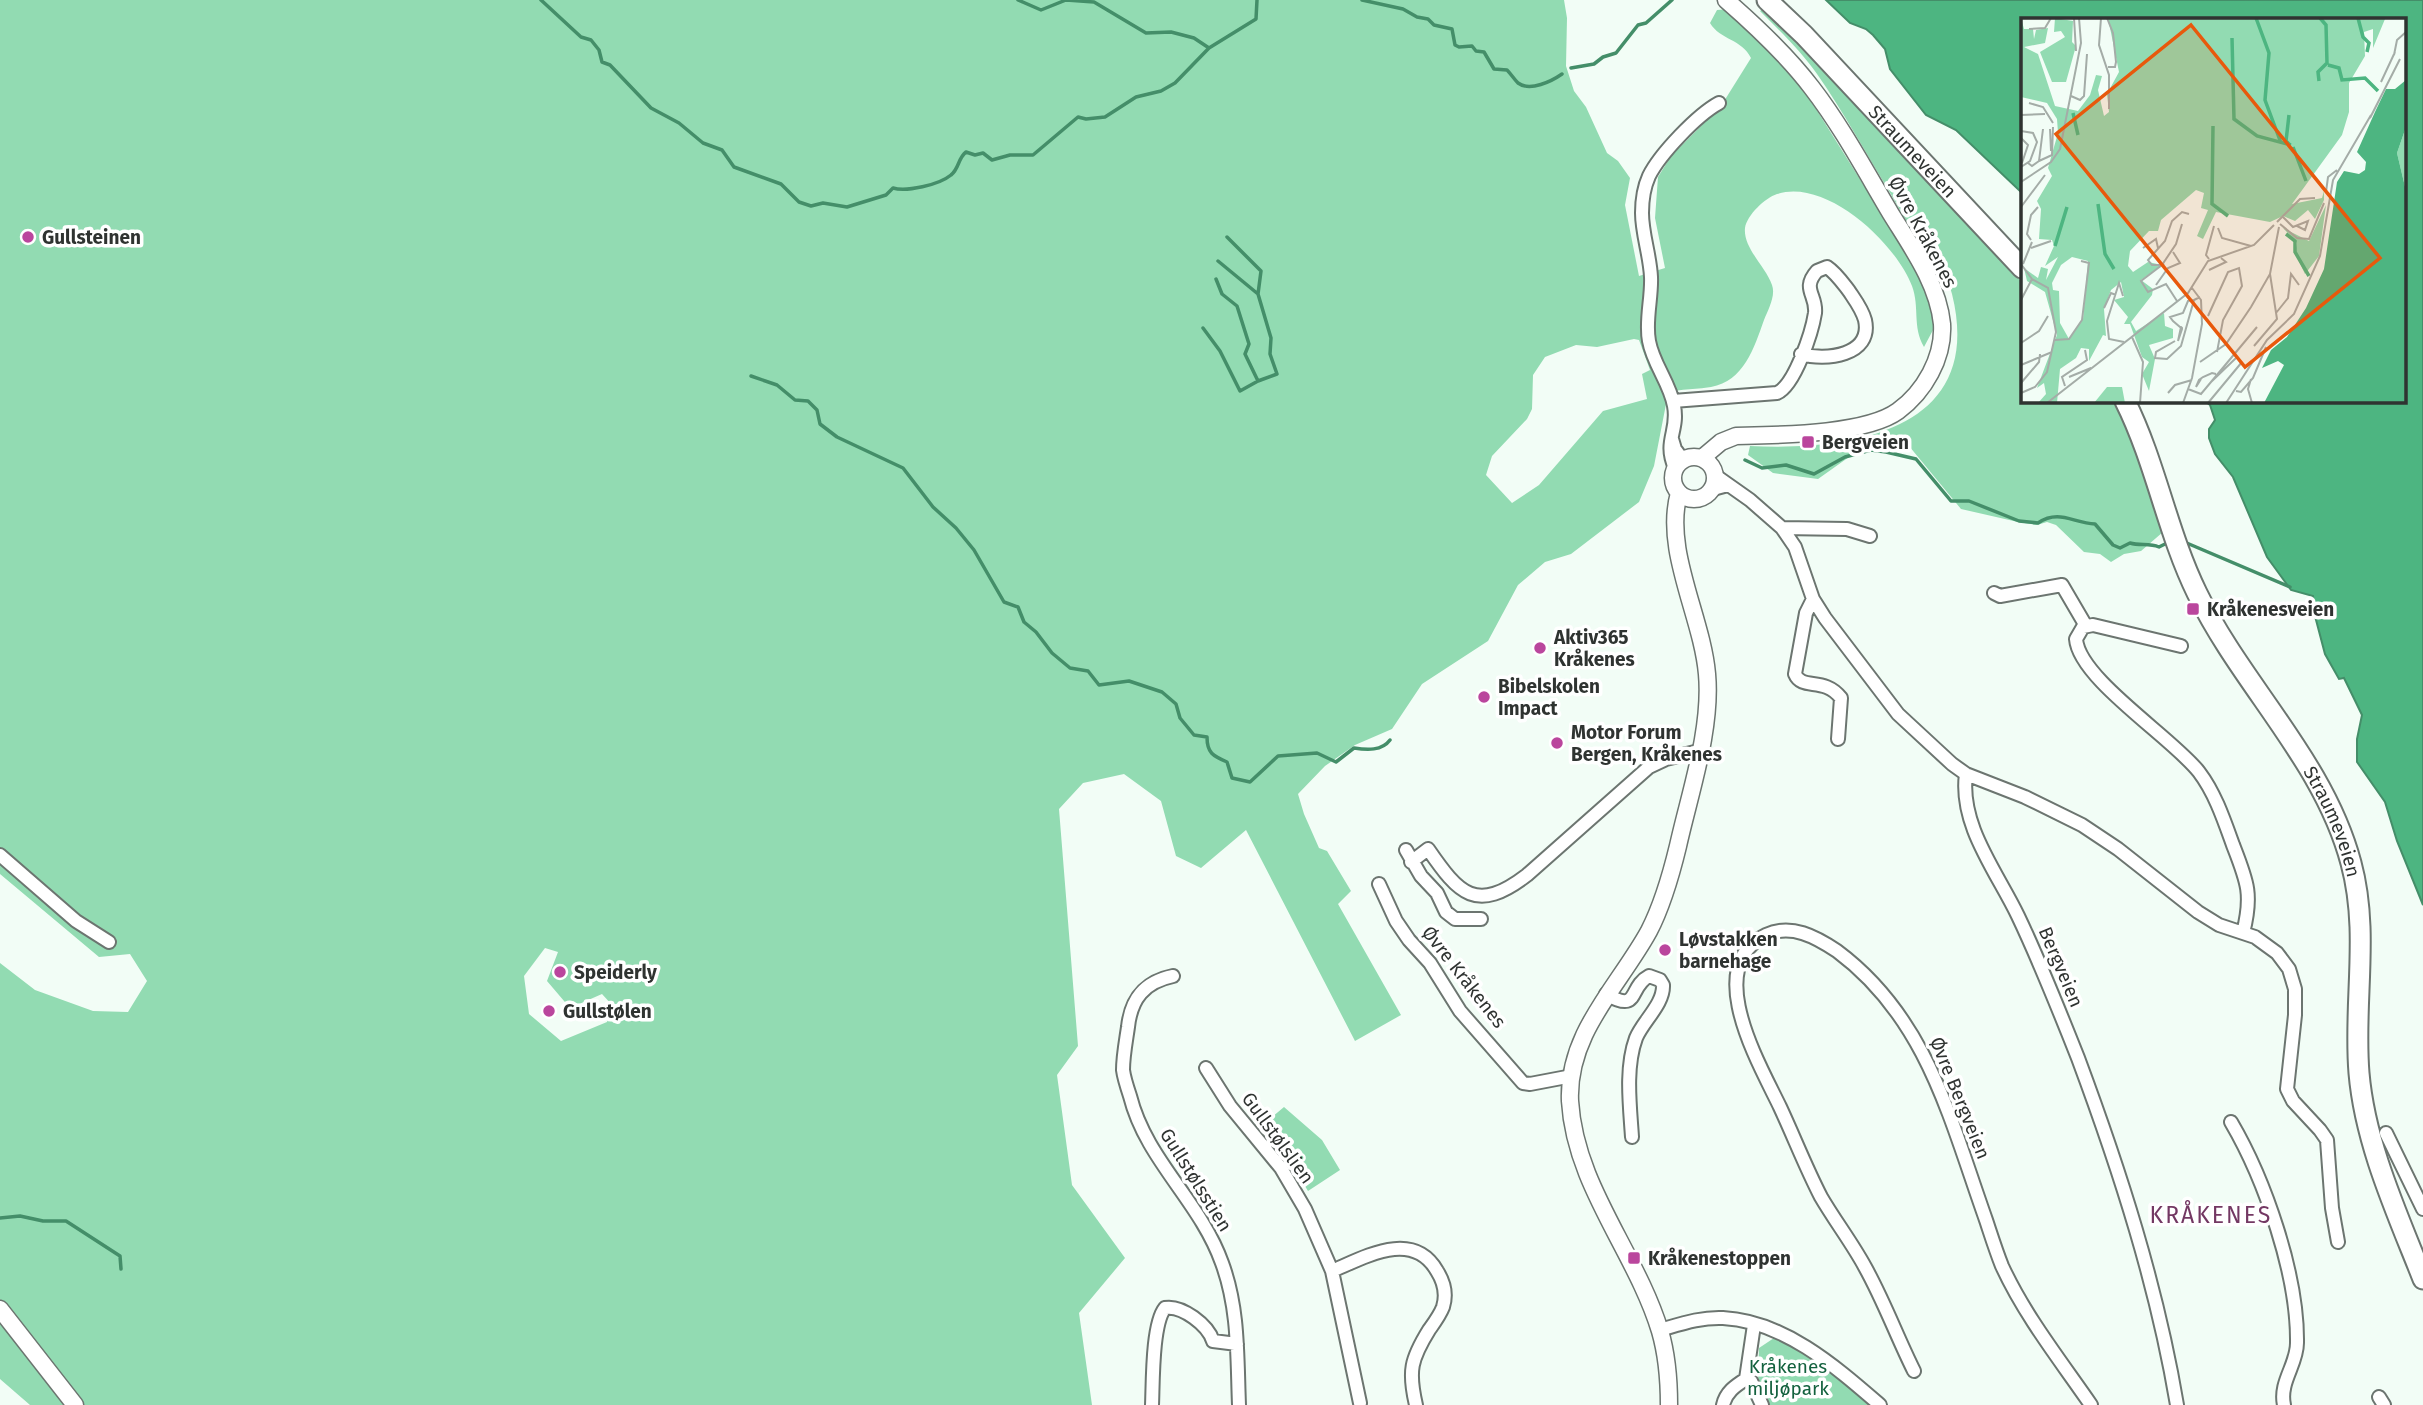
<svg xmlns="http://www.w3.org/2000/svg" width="2423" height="1405" viewBox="0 0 2423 1405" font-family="'Fira Sans',sans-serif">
<rect width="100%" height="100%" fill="#f2fdf6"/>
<path fill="#92dbb2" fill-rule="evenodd" d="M 0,0 L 1564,0 L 1567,18 L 1566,66 L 1574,91 L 1586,107 L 1607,153 L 1618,161 L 1630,178 L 1625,205 L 1639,276 L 1665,268 L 1655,218 L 1658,177 L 1671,156 L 1721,106 L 1751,58 C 1742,39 1720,40 1710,23 L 1717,10 L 1729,9 L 1776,55 L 1803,88 L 1906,253 L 1924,285 L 1933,312 L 1933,330 L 1924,347 C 1912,326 1920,308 1912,286 C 1895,242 1826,178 1777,194 C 1765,198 1747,215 1745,228 C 1743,248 1766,267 1772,285 C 1776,296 1768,310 1764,320 C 1754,348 1744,381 1711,387 C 1699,389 1686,389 1674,391 L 1667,399 L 1654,466 L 1639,502 L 1571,554 L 1545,562 L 1518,585 L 1488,641 L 1422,684 L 1392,729 L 1355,745 L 1325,766 L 1298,794 L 1304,814 L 1319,848 L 1327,851 L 1351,891 L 1338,904 L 1401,1015 L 1355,1041 L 1246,830 L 1201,868 L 1176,856 L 1161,801 L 1124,774 L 1083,783 L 1059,809 L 1078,1046 L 1057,1075 L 1072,1185 L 1125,1258 L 1079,1313 L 1092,1405 L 30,1405 L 0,1379 L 0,963 L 35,990 L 93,1011 L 128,1012 L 147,981 L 130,954 L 99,957 L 0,874 ZM 1634,339 L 1639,340 L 1650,370 L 1642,374 L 1647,399 L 1603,411 L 1539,485 L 1512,503 L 1486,475 L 1492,456 L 1527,419 L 1532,409 L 1533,375 L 1545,357 L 1576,345 L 1597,347 ZM 545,948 L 558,952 L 547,981 L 570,1008 L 602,994 L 613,1006 L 607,1022 L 561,1041 L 529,1014 L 524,976 Z
M 1764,8 L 1799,43 L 2022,282 L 2022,401 L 2114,401 L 2133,442 L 2163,532 L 2141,551 L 2124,554 L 2111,562 L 2100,554 L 2084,552 L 2056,525 L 2047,522 L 2037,525 L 2018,522 L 1961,509 L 1909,446 L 1873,440 L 1818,479 L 1773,473 L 1748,455 L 1750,446 C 1851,451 1986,431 1952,294 C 1947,273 1931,258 1919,241 C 1908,225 1899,208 1889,191 C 1865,152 1843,111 1817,74 C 1801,51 1780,31 1760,11 Z
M 1284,1107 L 1322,1140 L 1340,1170 L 1308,1191 L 1266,1122 Z
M 1774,1338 C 1810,1354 1840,1379 1869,1405 L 1766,1405 L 1758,1382 L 1759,1348 Z"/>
<path fill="#4db581" stroke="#448e69" stroke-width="2" d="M 1826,0 L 2423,0 L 2423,905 L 2397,841 L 2385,802 L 2357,762 L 2357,739 L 2362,715 L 2344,678 L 2339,679 L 2325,654 L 2315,616 L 2313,596 L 2291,590 L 2267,557 L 2233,477 L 2215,454 L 2209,438 L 2209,429 L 2215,420 L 2210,405 L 2205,401 L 2404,401 L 2404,19 L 2022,19 L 2022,193 L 1956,130 L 1926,115 L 1890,69 L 1885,49 L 1873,35 L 1866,29 L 1850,23 Z"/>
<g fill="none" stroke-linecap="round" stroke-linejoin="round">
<path stroke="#448e69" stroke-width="3.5" d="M 541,0 L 581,37 L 591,40 L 599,50 L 602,62 L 610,65 L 651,108 L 679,123 L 703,143 L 722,150 L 734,167 L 781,184 L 799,202 L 811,206 L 823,203 L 847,207 L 886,195 L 893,188 C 906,192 939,185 951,175 C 959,169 958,158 966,152 L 975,155 L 983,153 L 992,160 L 1010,155 L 1033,155 L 1078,117 L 1086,119 L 1105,117 L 1136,97 L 1161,91 L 1175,83 L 1209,48 L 1256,19 L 1257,0
M 1018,0 L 1041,10 L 1066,0 L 1094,2 L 1146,33 L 1171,32 L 1194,38 L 1209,48
M 1362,0 L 1403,9 L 1417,17 L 1428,19 L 1434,25 L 1452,29 L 1455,45 L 1459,47 L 1472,46 L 1476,51 L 1484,52 L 1494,69 L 1507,70 C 1511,74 1514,79 1518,83 C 1530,92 1552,81 1562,74
M 1571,68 L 1594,64 L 1603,57 L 1616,53 L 1638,25 L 1646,23 L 1672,0
M 1218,261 L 1258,294
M 1216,279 L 1222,294 L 1237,306 L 1249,344 L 1245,354 L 1258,381
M 1203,328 L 1220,351 L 1240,391 L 1258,381 L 1277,374 L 1270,354 L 1271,338 L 1258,294 L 1261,271 L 1227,237
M 751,376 L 777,385 L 795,400 L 808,401 L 817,410 L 820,424 L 837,437 L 903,468 L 933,507 L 956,528 L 974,550 L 1004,602 L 1018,607 L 1024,622 L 1036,632 L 1052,653 L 1070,668 L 1088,671 L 1099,685 L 1129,681 L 1162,692 L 1176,704 L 1180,718 L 1194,735 L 1207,737 C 1207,753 1213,756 1227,762 L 1232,778 L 1250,782 L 1278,756 L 1317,753 L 1336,762 L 1354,748 C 1367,750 1382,751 1390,740
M 1745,460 L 1762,468 L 1786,465 L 1814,474 L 1845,457 L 1871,450 L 1886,452 L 1916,459 L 1951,501 L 1969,501 L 2019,521 L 2038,523 C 2059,509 2073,523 2095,524 L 2113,545 L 2120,548 L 2130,543 C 2140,546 2149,543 2159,547 L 2169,542
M 2182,541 L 2290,587
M 0,1218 L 20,1216 L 43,1221 L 66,1221 L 120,1256 L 121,1269"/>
<defs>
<path id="street" d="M 1673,401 L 1777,393 C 1795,385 1812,332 1815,313 C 1817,295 1801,289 1817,271 L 1827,267 C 1836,273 1842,282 1849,291 C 1855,300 1862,309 1865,320 C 1873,356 1825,361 1801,354
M 1672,439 L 1675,449 L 1683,460
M 1675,468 C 1663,441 1679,431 1674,406 C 1670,383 1653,364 1649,341 C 1645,321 1652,298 1651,277 C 1650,255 1642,234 1642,213 C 1642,201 1644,187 1649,176 C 1660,154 1697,115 1719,103
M 1716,476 L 1750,500 L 1782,528 L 1795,547 L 1813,599 L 1825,618 L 1898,714 L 1952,764 L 1966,774 L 2025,797 L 2082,825 L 2118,849 L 2198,912 L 2219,925 L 2255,937 L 2277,953 L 2289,969 L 2295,989 L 2295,1015 L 2287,1089 L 2293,1101 L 2320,1130 L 2327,1140 L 2332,1208 L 2338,1242
M 1713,489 L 1728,485
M 1782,528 L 1847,529 L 1870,536
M 1994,593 L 2000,596 L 2062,585 L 2086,626
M 1813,599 L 1806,613 L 1795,674 C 1802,691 1824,676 1841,698 L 1838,739
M 2181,646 L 2093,625 L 2083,627 L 2076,639 C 2079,679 2174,739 2199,772 C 2215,793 2224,820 2233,845 C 2247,881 2253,894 2243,933
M 1966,774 C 1959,825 1997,872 2018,916 C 2040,962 2059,1010 2078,1058 C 2120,1171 2157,1286 2177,1405
M 1406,850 L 1421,876 L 1437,893 L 1446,912 L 1455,919 L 1481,919
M 0,855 L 76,921 L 109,942
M 1411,862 L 1428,849 C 1459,894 1476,914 1527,875 L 1649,767 L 1666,759 L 1699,751
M 1379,884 L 1396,921 L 1409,940 L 1430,963 L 1460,1011 L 1523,1083 L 1530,1084 L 1572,1076
M 1173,976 C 1144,982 1131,999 1128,1027 C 1126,1041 1123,1056 1123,1070 C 1124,1078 1127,1087 1130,1096 C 1146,1160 1200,1201 1222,1263 C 1239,1309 1237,1356 1239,1405
M 1606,994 C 1640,1014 1628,987 1649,976 L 1660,980 L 1663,985 C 1664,1004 1643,1021 1636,1038 C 1625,1068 1630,1106 1632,1137
M 1206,1068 L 1230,1106 L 1281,1168 L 1305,1209 L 1332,1271 L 1360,1403
M 2231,1122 C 2265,1180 2298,1275 2297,1343 C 2297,1365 2279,1382 2284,1405
M 2386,1133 L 2423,1209
M 1332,1271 C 1365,1257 1413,1229 1437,1271 C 1444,1282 1447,1294 1443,1307 C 1440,1315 1434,1323 1429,1330 C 1411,1359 1408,1371 1416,1405
M 1754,1325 L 1746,1379 L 1751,1381 L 1762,1405
M 1660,1330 C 1681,1324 1701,1317 1723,1318 C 1784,1321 1836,1367 1880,1405
M 1914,1371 C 1897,1337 1884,1301 1865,1267 C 1852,1243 1835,1221 1821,1197 C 1806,1168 1794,1137 1780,1107 C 1760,1065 1701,966 1766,935 C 1791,923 1816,937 1837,951 C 1927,1018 1950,1119 1986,1220 C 1991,1235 1996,1251 2002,1266 C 2025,1316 2060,1360 2091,1405
M 2379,1397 L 2384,1405
M 1152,1405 C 1153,1383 1152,1324 1165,1308 C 1182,1305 1208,1325 1213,1341 L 1237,1344
M 1723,1405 C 1726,1392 1735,1386 1746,1379"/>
<path id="secondary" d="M1673 478a21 21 0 1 1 42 0a21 21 0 1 1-42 0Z
M 1702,458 L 1721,442 L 1736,436 C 1777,435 1865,435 1898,411 C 1924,392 1944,358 1942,324 C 1938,284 1912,248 1891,214 C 1866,172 1842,127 1812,88 C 1787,55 1757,27 1726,0
M 0,1309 L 75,1405
M 1669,1405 C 1669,1381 1667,1355 1660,1331 C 1636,1252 1575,1186 1570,1101 C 1567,1033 1619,986 1649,931 C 1663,904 1671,875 1678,846 C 1690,792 1712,729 1707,674 C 1702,616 1663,550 1679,493"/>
<g id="primary">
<path id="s1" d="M 1767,0 L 1804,35 L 2022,268"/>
<path id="s2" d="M 2125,401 C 2156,463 2167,532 2197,593 C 2242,686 2324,761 2351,863 C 2370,933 2353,1002 2359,1073 C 2365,1144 2397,1213 2423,1279"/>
</g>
</defs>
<use href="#street" stroke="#6c7570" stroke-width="16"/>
<use href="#secondary" stroke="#6c7570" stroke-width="19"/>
<use href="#primary" stroke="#6c7570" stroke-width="23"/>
<use href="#street" stroke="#fff" stroke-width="12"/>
<use href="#secondary" stroke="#fff" stroke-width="16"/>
<use href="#primary" stroke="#fff" stroke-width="19"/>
</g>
<g fill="#ba469d" stroke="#fff" stroke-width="2.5">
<circle cx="28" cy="237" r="7"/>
<rect x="1801" y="435" width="14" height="14" rx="3.5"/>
<rect x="2186" y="602" width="14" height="14" rx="3.5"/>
<circle cx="1540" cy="648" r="7"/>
<circle cx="1484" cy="697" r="7"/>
<circle cx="1557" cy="743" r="7"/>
<circle cx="1665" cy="950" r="7"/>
<circle cx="560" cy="972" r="7"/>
<circle cx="549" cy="1011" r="7"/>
<rect x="1627" y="1251" width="14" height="14" rx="3.5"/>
</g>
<g text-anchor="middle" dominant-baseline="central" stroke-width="7" stroke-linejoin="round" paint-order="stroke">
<g font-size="19" fill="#2f3331" stroke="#fff">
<text stroke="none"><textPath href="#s1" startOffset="210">Straumeveien</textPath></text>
<text transform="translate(1923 232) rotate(62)">Øvre Kråkenes</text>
<text stroke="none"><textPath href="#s2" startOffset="472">Straumeveien</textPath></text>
<text transform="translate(2061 967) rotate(67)">Bergveien</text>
<text transform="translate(1464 977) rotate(52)">Øvre Kråkenes</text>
<text transform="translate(1960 1098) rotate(68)">Øvre Bergveien</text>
<text transform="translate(1278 1138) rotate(54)">Gullstølslien</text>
<text transform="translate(1196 1180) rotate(58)">Gullstølsstien</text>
</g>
<g font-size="19" font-weight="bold" fill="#2f3331" stroke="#fff" text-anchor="start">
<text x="42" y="237">Gullsteinen</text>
<text x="1822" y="442">Bergveien</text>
<text x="2207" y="609">Kråkenesveien</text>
<text x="1554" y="637">Aktiv365<tspan x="1554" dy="22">Kråkenes</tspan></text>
<text x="1498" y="686">Bibelskolen<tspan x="1498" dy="22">Impact</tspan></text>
<text x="1571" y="732">Motor Forum<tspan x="1571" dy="22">Bergen, Kråkenes</tspan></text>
<text x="1679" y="939">Løvstakken<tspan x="1679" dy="22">barnehage</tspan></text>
<text x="574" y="972">Speiderly</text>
<text x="563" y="1011">Gullstølen</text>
<text x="1648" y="1258">Kråkenestoppen</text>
</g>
<g font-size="19" fill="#13613e" stroke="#fff">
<text x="1788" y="1366">Kråkenes<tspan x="1788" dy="22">miljøpark</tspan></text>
</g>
<g font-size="23" letter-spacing="2" fill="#733863" stroke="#fff">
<text x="2211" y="1215">KRÅKENES</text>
</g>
</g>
<g transform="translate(2021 18)">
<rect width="385" height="385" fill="#f2fdf6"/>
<path d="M 0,0 L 3,11 L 12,11 L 13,21 L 15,12 L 27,10 L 24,25 L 3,29 L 17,36 L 34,88 L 57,93 L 69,77 L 75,57 L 81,58 L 77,72 L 83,98 L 88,94 L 86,76 L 98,54 L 87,0 L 364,1 L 352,30 L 352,11 L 343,14 L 344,38 L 328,65 L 328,94 L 321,117 L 271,186 L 301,180 L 303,173 L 303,182 L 294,201 L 287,192 L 274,203 L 262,198 L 249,204 L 195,194 L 182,221 L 176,218 L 187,192 L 180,190 L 183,175 L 175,172 L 140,202 L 137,213 L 128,213 L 109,233 L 107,248 L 112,254 L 127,244 L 141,247 L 120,262 L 132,271 L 131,277 L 110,304 L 115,313 L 143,295 L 144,308 L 152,311 L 152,320 L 128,327 L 134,341 L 128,373 L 121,356 L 128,344 L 121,339 L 109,306 L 103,306 L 107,299 L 93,282 L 103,279 L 100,264 L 90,272 L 83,291 L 85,318 L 82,317 L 68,343 L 68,331 L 60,330 L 55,340 L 39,351 L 36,385 L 17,385 L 25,376 L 23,365 L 16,370 L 36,317 L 24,274 L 6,263 L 3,250 L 17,260 L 20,249 L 27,251 L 25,262 L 37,239 L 24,248 L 33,228 L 31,222 L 18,221 L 20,191 L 16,183 L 31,158 L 27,150 L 37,115 L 36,101 L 26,85 L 0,79 ZM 51,239 L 67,243 L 62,301 L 48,321 L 39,305 L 38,273 L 32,272 L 31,265 L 40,247 ZM 34,0 L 52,3 L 51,24 L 55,28 L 45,64 L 31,64 L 19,34 L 44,19 L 40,13 L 33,14 ZM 385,109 L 385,173 L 376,135 ZM 305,187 L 298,238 L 284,256 L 274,235 L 276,225 L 262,210 L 288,223 ZM 86,369 L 101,369 L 104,385 L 73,385 Z" fill="#92dbb2" fill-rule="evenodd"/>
<path d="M 385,62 L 385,109 L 376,135 L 385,173 L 385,385 L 243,385 L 263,347 L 257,343 L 241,350 L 250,332 L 266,319 L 285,290 L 303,251 L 316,164 L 323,153 L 338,156 L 344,152 L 345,144 L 336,134 L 354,94 L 365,71 L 374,71 Z" fill="#4db581"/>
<path fill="none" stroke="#4db581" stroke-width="3.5" d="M 235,0 L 248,35 L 244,82 L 260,125M 337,0 L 342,19 L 348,25 L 346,34M 211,20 L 213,101 L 236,118 L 270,127M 307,47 L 318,50 L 321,62 L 344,60 L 357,73M 298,63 L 297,54 L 306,45 L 305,7 L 299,0M 52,95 L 57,117M 268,97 L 265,123 L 269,127M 192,108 L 191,186 L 207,198M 272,129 L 285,163M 77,186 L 84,236 L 93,251M 265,216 L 274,223 L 274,234 L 288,258M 34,228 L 46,189"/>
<path fill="none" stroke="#a4aca7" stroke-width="2" d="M 53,0 L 55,33M 80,0 L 78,27 L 88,57 L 88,91M 86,0 L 92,15 L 95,44 L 94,49 L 87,49M 8,11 L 24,10 L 30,0M 373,37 L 376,22 L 385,14M 360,64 L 374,34M 50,78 L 59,82 L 63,78 L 66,36M 8,85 L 22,89 L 32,105M 0,97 L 24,96M 349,100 L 379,41M 29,111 L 30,133M 0,113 L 12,115 L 16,124 L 9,143 L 0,149M 0,120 L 7,127 L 1,145M 18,143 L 31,137 L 32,109M 7,145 L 11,148 L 18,143 L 22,111M 0,164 L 30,144 L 39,131 L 60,25 L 58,0M 305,174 L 307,159 L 316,152M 0,189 L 24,157M 262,199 L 272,209 L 287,203 L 284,212 L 276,208M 256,204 L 279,181 L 294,180M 259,206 L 276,220 L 288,221 L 303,185M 197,210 L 201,220 L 230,228M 10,222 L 6,216 L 10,197 L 17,189M 10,230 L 30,223M 122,230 L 135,221 L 137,230M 188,241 L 185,237 L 193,208M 0,246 L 11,261 L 27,270 L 35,314 L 26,354 L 14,369 L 0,375M 2,246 L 11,224M 141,247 L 155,226 L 161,206M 188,252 L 205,244 L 200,240M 135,267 L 147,250 L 159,245 L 152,234M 102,278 L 98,265 L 86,303 L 88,321 L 103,324M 0,282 L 11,261M 156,283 L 145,266 L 127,274 L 120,263 L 141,247 L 131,247 L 127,242 L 144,223 L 151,203 L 161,194 L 168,196M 83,290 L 90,275 L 95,277M 255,295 L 267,280 L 270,256 L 278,267M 187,298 L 207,254 L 218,250 L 221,268 L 202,302 L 196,334M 160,309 L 157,323 L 161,311 L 161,310 L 160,309 L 159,309 L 152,303 L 149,299 L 162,295 L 167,283 L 173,282M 111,319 L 122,344 L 119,385M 34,322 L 48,321 L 61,302 L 68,245 L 60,243M 154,323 L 135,334 L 134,340 L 146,341 L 160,328 L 173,282 L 179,279M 0,325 L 18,313 L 27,298M 233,328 L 256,301 L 249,256M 179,344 L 205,326 L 230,289 L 249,256 L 258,209M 0,347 L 31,334M 48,359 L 70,350M 180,361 L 175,369 L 178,362 L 182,359 L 191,355 L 195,356M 230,361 L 227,371 L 231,385M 190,364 L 215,340M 0,365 L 18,344 L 19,336M 44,368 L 41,359 L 66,342 L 64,332M 167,371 L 180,376 L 236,309M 215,373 L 220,374 L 232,360 L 245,329M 147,375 L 154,367 L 171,362M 26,385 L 167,275 L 187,243 L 233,227 L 253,207M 162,385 L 171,360 L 181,306 L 180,282 L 171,270M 187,385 L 221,344M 205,385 L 246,322 L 273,296 L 299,238 L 312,162 L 350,97"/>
<path fill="#e8590c" fill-opacity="0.15" stroke="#e8590c" stroke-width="3.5" d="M 170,7 L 359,240 L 224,349 L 35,116 Z"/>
<rect width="385" height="385" fill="none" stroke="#2f3331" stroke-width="3.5"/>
</g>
</svg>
